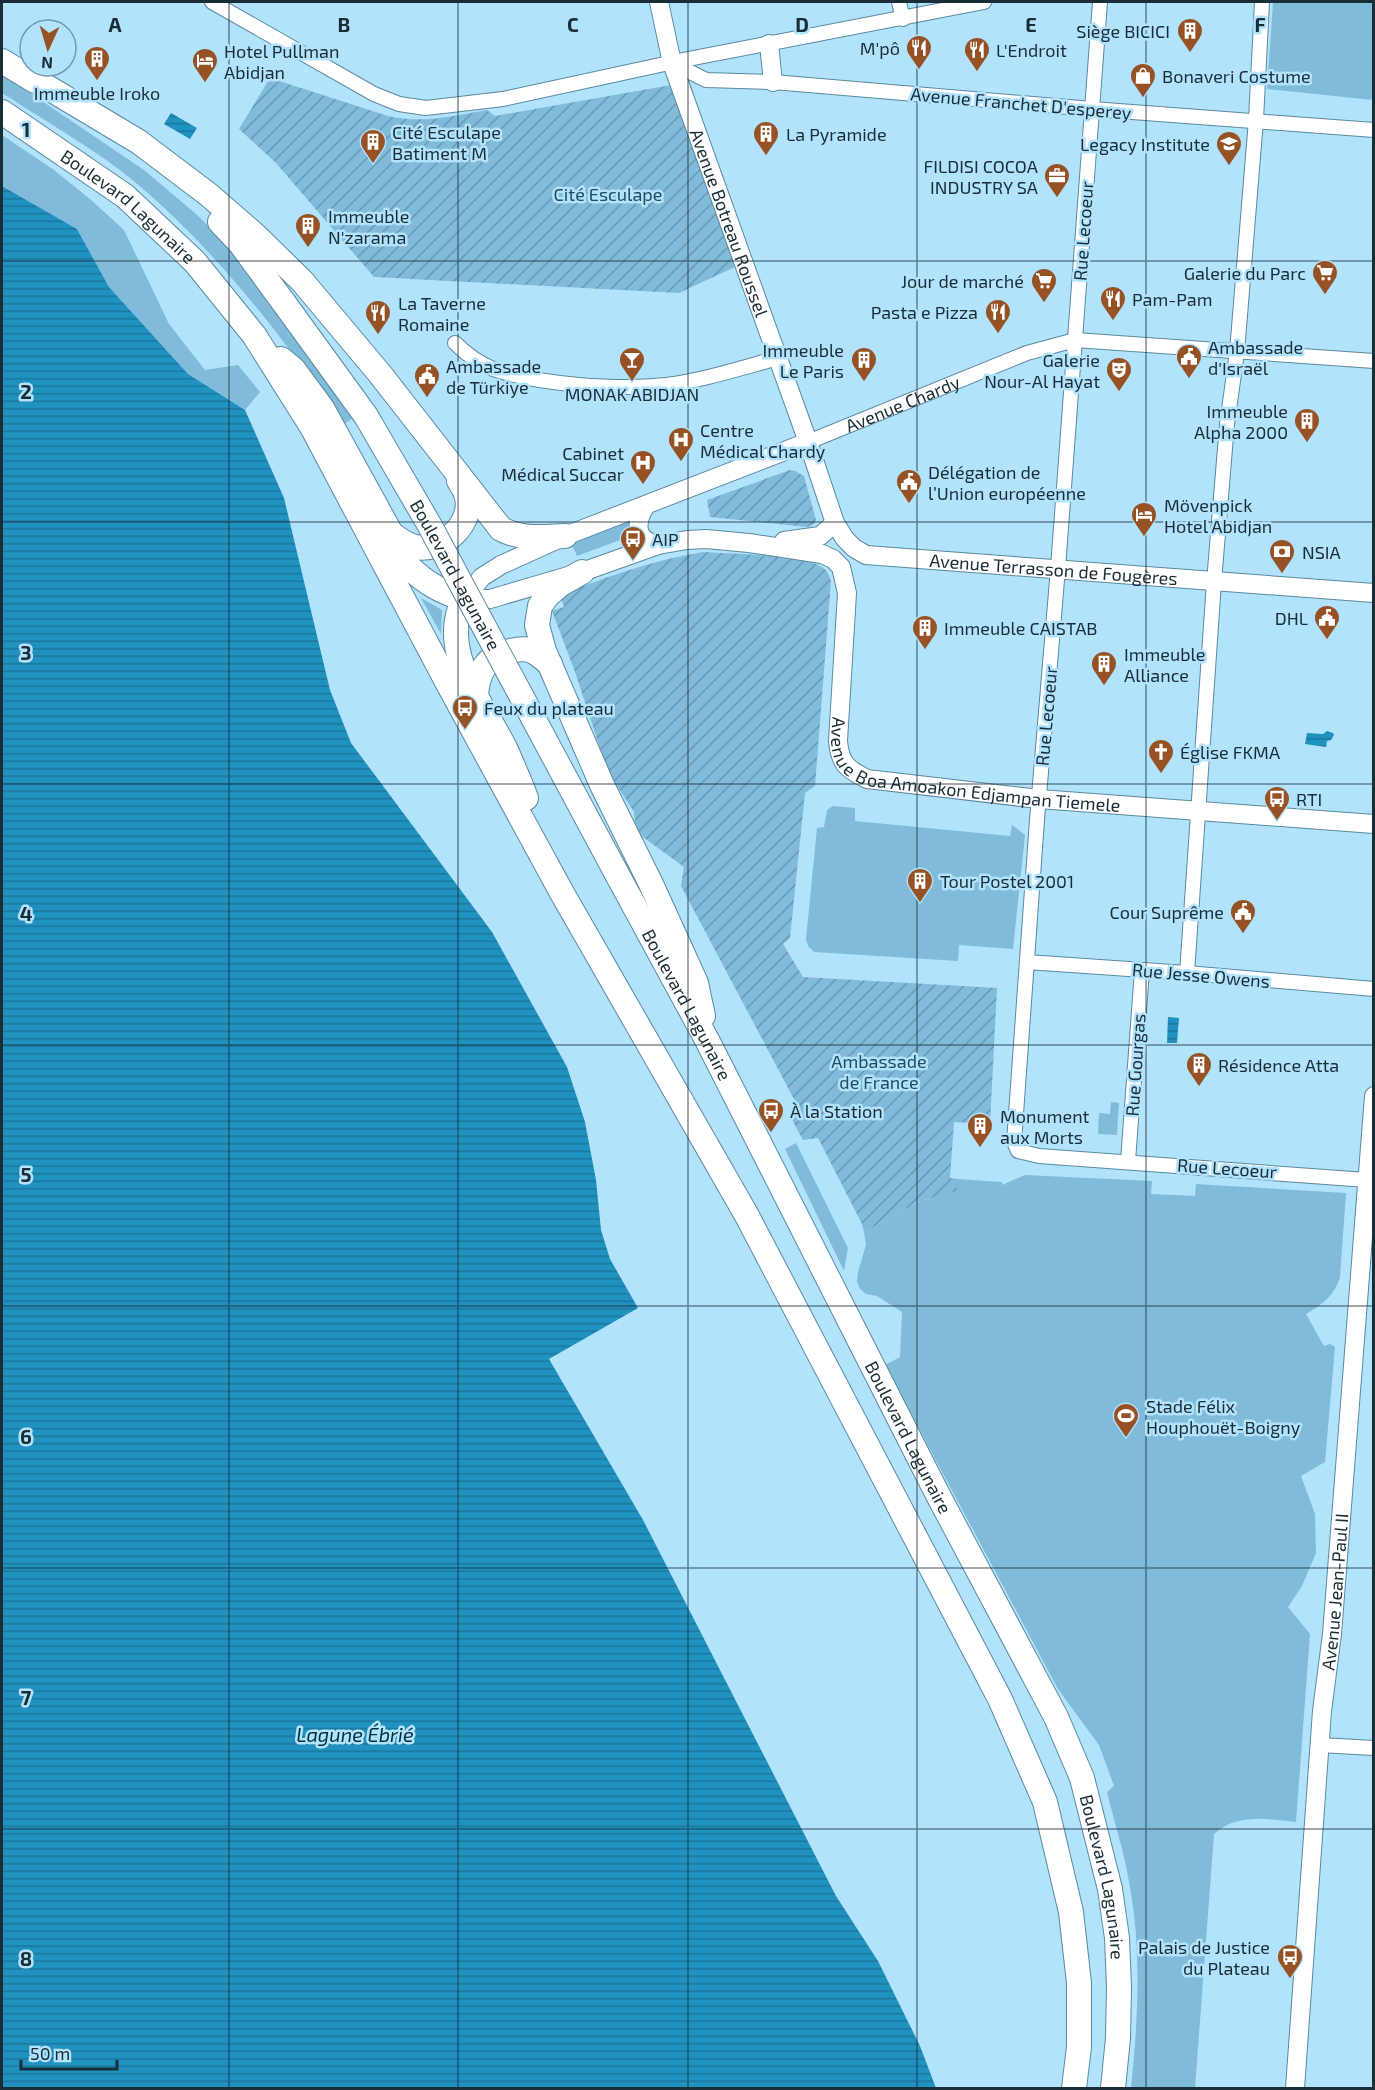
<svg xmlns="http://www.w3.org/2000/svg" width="1375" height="2090" viewBox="0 0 1375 2090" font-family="'Exo 2',sans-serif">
<defs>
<pattern id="garden-furrows" width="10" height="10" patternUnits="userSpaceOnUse" patternTransform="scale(1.5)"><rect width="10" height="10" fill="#81bbda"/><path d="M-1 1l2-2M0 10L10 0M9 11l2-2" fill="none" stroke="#6998b2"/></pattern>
<pattern id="water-rules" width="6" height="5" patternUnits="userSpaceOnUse" patternTransform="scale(1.5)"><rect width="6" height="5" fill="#2191bf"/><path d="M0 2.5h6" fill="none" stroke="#1c779c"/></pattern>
</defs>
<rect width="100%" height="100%" fill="#b1e3fd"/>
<path fill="#81bbda" d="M 1273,2 L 1373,2 L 1373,100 L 1267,89 Z
M 2,74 L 144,170 L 196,214 L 234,251 L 323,369 L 353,418 L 343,425 C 283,337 217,251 135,182 C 95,149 45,121 2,93 Z
M 2,135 L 54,170 L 90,199 L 124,230 L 169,324 L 205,370 L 238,365 L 260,392 L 245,410 L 188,374 L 109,287 L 77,229 L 2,186 Z
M 631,519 L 636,534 L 577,556 L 571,542 Z
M 421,598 L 442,610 L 441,634 Z
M 833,806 L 855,808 L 855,821 L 1010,836 L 1012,825 L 1025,835 L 1013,949 L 959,945 L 958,961 L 814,952 L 808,946 L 806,939 L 817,828 L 824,827 L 827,810 Z
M 1111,1102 L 1119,1103 L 1117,1135 L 1098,1134 L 1099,1113 L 1110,1114 Z
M 796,1143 L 848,1248 L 844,1271 L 785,1149 Z
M 1025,1175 L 1152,1181 L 1151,1194 L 1195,1196 L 1196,1184 L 1346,1193 L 1340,1277 C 1335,1295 1322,1305 1306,1314 L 1324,1346 L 1330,1344 L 1335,1347 L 1325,1462 L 1301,1476 L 1315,1514 L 1316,1553 L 1302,1586 L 1288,1607 L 1310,1634 L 1296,1822 C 1267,1819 1238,1813 1214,1834 L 1195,2088 L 1131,2088 C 1138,2021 1142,1949 1129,1882 C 1124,1851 1114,1822 1107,1792 L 1114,1786 L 1099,1745 L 1058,1689 L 885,1365 L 900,1357 L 902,1312 L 877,1296 L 866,1294 L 860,1289 L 857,1282 L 858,1272 L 866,1245 L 864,1232 L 920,1201 L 956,1191 L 957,1179 L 1002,1182 L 1002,1185 Z"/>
<path fill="url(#garden-furrows)" d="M 270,78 L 388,116 C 421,124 453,116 487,110 L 495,116 L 671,85 L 737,266 L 679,293 L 374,277 L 276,163 L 239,129 Z
M 790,470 L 795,471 L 804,476 L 816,520 L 814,524 L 808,527 L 710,517 L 707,500 Z
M 703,552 C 732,554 797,554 820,566 C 827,569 829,575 831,581 L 815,786 L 805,793 L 790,938 L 783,944 L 803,977 L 997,988 L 990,1124 L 954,1122 L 950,1178 L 957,1179 L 957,1191 L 920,1201 L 864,1232 L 862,1224 L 818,1138 L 803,1140 L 792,1120 L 796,1103 L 681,886 L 684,867 L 636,832 L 634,812 L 608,772 L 575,672 L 552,611 L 564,607 L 560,595 C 607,577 653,560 703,552 Z"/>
<path fill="url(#water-rules)" d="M 171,113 L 197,128 L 190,139 L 164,124 Z
M 2,186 L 77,229 L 109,287 L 188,374 L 245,410 L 284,498 L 330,690 L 351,743 L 492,932 L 567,1067 L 585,1122 L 596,1180 L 601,1230 L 610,1259 L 638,1308 L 549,1359 L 643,1520 L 836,1896 L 878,1961 L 920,2046 L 936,2088 L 2,2088 Z
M 1327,731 L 1333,733 L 1334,735 L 1331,740 L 1327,741 L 1326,747 L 1305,744 L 1307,733 L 1323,734 Z
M 1168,1017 L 1179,1018 L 1177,1043 L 1167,1043 Z"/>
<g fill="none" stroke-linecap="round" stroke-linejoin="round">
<defs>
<g id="street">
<path d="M 212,2 L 374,94 L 399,104 L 426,108 L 503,99 L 683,60 L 984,2"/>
<path d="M 899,2 L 903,19"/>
<path d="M 1100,2 L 1058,568 L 1037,820 L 1014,1142 L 1018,1151 L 1039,1156 L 1367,1180"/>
<path d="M 672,63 L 706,80 L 773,82 L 1092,109 L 1374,130"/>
<path d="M 455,343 C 466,354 478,363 493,369 C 539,385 618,390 666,385 C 704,380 741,368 778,358"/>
<path id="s1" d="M 808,442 L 1027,353 L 1075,340 L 1374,361"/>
<path d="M 1027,962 L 1187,973 L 1374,989"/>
<path d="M 1187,973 L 1214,582 L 1227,424 L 1237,352 L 1256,120 L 1262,2"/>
<path d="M 1128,1161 L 1142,970"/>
<path d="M 1320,1745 L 1374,1748"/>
</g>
<g id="secondary">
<path id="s2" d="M 659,2 L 672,63 L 808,442 L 835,523 L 845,539 L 854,548 L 866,555 L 1374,593"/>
<path d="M 769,44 L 773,82"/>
<path id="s3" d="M 808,442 L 565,536 L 501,565 L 482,577 L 464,599 L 490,599 L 582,572 L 658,545 L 687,540 L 706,539 L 749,543 L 822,554 L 833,559 L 841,567 L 847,593 L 838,741 C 840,764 847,769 867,779 L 1039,799 L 1374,824"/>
<path d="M 646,505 C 635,522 634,541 658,545"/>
<path d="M 784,541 L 820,536 L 835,523"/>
<path id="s4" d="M 1295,2088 L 1322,1711 L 1332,1634 L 1374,1096"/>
</g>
<g id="highway">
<path d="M 2,61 L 35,81"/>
<path d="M 22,72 L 139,142 L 209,195 L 255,235 L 302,281 L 380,374 L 501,529 C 523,540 541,537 565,536"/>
<path id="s5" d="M 2,112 L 125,196 L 195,262 L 254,335 L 312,427 L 446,680 L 562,893 L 746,1214 L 1000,1699 L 1045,1802 L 1071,1912 L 1079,1983 L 1079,2047 L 1074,2088"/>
<path d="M 220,222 L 240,243 L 284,303"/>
<path d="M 281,359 L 294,370 L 322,408 L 410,568 C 427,584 442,592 464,599 C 437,651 484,705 506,750 C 513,766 520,782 526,798"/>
<path d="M 390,533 C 397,538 406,545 415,547 C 442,553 476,522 466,494 C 465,489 461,485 459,481"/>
<path d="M 582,572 L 561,584 L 547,596 L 540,606 L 537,625 L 544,651 L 602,785 L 651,884 L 696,983 L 703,1016"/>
<path d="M 476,696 C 477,674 486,655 510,651 C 519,649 527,648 534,652 C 540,655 545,660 550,664"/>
<path id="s6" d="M 618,876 L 707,1040 L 938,1495 L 1056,1717 L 1082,1778 L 1110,1889 L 1117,1938 L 1119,1987 L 1118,2038 L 1113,2088"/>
</g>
</defs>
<use href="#street" stroke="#5a89a1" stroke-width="16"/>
<use href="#secondary" stroke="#5a89a1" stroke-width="20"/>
<use href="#highway" stroke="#5a89a1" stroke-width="26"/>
<use href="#street" stroke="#fff" stroke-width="14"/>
<use href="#secondary" stroke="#fff" stroke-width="18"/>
<use href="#highway" stroke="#fff" stroke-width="24"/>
<defs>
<g id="highway-bridge">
<path id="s7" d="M 284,303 L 366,416 L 430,526 L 618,876"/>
</g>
</defs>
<use href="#highway-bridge" stroke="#5a89a1" stroke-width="26" stroke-linecap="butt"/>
<use href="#highway-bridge" stroke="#fff" stroke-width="24"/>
</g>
<path fill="none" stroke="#192d37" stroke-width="1.5" stroke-opacity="0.55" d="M 229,2 L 229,2088M 458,2 L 458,2088M 688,2 L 688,2088M 917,2 L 917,2088M 1146,2 L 1146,2088M 2,261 L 1374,261M 2,522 L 1374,522M 2,784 L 1374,784M 2,1045 L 1374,1045M 2,1306 L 1374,1306M 2,1568 L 1374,1568M 2,1829 L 1374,1829"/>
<defs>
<symbol id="building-pin" viewBox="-11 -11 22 30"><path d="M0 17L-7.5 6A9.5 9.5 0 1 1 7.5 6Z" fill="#965225" stroke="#b1e3fd"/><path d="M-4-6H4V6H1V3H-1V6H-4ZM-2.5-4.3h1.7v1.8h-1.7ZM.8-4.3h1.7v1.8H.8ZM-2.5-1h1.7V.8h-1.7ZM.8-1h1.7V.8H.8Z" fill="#fff"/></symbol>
<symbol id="restaurant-pin" viewBox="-11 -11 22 30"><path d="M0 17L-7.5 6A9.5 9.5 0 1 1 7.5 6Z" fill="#965225" stroke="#b1e3fd"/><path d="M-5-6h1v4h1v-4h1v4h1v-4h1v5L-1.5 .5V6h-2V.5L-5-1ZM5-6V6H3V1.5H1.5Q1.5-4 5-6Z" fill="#fff"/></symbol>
<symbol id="hotel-pin" viewBox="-11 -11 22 30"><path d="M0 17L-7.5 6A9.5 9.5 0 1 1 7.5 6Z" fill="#965225" stroke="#b1e3fd"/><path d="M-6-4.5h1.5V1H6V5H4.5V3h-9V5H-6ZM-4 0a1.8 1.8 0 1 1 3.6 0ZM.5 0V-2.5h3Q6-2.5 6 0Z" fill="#fff"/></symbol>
<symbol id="shop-pin" viewBox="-11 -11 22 30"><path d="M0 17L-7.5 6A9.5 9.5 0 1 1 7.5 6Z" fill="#965225" stroke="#b1e3fd"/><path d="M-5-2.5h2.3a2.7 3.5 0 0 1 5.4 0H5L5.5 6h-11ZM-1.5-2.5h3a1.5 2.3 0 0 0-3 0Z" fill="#fff"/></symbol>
<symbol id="university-pin" viewBox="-11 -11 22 30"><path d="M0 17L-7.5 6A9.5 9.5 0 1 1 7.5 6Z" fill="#965225" stroke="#b1e3fd"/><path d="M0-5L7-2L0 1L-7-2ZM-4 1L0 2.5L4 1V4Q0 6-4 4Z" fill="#fff"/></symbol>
<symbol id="office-pin" viewBox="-11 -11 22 30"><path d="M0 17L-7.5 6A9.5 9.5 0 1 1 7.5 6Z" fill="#965225" stroke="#b1e3fd"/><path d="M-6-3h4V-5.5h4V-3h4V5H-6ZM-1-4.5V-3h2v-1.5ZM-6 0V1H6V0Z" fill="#fff"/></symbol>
<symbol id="supermarket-pin" viewBox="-11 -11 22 30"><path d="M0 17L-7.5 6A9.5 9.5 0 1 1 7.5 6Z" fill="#965225" stroke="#b1e3fd"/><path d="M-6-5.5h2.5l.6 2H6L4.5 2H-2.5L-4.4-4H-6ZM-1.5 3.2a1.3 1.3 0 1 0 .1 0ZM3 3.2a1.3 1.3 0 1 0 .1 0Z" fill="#fff"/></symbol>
<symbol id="civic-pin" viewBox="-11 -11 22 30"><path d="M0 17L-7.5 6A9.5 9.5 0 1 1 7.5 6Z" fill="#965225" stroke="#b1e3fd"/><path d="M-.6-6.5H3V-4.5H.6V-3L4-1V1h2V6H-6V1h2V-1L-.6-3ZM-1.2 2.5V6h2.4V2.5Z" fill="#fff"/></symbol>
<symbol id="bar-pin" viewBox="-11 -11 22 30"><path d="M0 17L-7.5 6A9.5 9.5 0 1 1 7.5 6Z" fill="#965225" stroke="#b1e3fd"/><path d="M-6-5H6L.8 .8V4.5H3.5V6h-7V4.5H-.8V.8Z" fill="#fff"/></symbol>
<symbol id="theatre-pin" viewBox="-11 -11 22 30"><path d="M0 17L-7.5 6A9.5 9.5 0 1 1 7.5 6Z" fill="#965225" stroke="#b1e3fd"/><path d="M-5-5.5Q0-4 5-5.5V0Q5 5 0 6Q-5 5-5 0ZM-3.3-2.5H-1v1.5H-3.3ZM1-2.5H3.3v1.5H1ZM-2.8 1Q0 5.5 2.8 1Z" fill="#fff"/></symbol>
<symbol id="hospital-pin" viewBox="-11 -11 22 30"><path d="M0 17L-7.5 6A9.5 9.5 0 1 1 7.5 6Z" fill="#965225" stroke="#b1e3fd"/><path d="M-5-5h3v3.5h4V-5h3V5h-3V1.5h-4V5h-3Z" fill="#fff"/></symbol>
<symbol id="bus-pin" viewBox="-11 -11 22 30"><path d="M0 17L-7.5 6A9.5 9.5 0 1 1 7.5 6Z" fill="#965225" stroke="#b1e3fd"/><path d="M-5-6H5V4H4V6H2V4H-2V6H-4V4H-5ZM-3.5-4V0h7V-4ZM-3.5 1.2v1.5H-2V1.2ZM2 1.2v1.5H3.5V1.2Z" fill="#fff"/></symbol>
<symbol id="bank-pin" viewBox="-11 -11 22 30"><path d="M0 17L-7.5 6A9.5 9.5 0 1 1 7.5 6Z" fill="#965225" stroke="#b1e3fd"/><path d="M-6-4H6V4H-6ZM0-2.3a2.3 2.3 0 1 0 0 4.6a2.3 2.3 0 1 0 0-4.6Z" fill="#fff"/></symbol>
<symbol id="church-pin" viewBox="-11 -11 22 30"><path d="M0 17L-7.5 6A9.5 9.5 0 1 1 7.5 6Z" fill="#965225" stroke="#b1e3fd"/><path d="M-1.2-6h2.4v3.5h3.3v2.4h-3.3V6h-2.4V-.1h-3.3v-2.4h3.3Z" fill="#fff"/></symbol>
<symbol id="stadium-pin" viewBox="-11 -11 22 30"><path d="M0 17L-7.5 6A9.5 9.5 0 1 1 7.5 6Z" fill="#965225" stroke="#b1e3fd"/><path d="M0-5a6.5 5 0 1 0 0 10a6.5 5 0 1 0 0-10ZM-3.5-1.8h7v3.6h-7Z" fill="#fff"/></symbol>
</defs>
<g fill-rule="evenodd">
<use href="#building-pin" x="1175" y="16" width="30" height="40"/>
<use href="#restaurant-pin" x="904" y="33" width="30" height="40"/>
<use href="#restaurant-pin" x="962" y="35" width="30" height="40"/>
<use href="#building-pin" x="82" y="44" width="30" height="40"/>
<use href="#hotel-pin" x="190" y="46" width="30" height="40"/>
<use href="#shop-pin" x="1128" y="61" width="30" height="40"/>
<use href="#building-pin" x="751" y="119" width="30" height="40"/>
<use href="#building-pin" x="358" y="127" width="30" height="40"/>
<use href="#university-pin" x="1214" y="129" width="30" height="40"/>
<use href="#office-pin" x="1042" y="161" width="30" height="40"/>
<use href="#building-pin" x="293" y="211" width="30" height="40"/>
<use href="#supermarket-pin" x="1310" y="258" width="30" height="40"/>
<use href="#supermarket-pin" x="1029" y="266" width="30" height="40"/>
<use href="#restaurant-pin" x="1098" y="284" width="30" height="40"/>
<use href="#restaurant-pin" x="983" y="297" width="30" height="40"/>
<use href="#restaurant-pin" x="363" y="298" width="30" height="40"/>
<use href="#civic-pin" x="1174" y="342" width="30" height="40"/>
<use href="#bar-pin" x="617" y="345" width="30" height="40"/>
<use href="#building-pin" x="849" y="345" width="30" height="40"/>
<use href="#theatre-pin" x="1104" y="355" width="30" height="40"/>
<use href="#civic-pin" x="412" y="361" width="30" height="40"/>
<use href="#building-pin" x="1292" y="406" width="30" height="40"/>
<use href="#hospital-pin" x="666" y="425" width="30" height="40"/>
<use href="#hospital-pin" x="628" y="448" width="30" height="40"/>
<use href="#civic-pin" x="894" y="467" width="30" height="40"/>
<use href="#hotel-pin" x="1129" y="500" width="30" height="40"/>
<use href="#bus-pin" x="618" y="524" width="30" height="40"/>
<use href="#bank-pin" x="1267" y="537" width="30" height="40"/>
<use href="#civic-pin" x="1312" y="603" width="30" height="40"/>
<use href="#building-pin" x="910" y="613" width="30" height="40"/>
<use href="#building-pin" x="1089" y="649" width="30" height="40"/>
<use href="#bus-pin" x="450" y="693" width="30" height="40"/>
<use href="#church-pin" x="1146" y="737" width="30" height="40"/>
<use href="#bus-pin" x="1262" y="784" width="30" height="40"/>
<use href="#building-pin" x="905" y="866" width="30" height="40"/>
<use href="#civic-pin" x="1228" y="897" width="30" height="40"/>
<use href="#building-pin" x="1184" y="1050" width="30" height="40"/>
<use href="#bus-pin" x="756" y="1096" width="30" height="40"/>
<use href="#building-pin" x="965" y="1111" width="30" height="40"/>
<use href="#stadium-pin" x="1111" y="1401" width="30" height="40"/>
<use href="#bus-pin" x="1275" y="1942" width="30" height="40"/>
</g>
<g text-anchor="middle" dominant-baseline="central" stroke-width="5" stroke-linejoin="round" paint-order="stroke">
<g font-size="18" fill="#192d37" stroke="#b1e3fd" text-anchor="start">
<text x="1170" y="31" text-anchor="end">Siège BICICI</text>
<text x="900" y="48" text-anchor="end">M'pô</text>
<text x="996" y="50">L'Endroit</text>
<text x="224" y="51">Hotel Pullman<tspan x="224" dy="21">Abidjan</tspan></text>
<text x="1162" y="76">Bonaveri Costume</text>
<text x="97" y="93" text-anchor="middle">Immeuble Iroko</text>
<text x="392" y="132">Cité Esculape<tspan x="392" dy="21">Batiment M</tspan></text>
<text x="786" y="134">La Pyramide</text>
<text x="1210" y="144" text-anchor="end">Legacy Institute</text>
<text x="1038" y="166" text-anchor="end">FILDISI COCOA<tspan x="1038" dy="21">INDUSTRY SA</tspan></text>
<text x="328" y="216">Immeuble<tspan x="328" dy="21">N'zarama</tspan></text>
<text x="1306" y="273" text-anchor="end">Galerie du Parc</text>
<text x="1024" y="281" text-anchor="end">Jour de marché</text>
<text x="1132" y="299">Pam-Pam</text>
<text x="398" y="303">La Taverne<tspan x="398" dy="21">Romaine</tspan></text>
<text x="978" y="312" text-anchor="end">Pasta e Pizza</text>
<text x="1208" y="347">Ambassade<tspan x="1208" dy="21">d'Israël</tspan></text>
<text x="844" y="350" text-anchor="end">Immeuble<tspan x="844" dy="21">Le Paris</tspan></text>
<text x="1100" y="360" text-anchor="end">Galerie<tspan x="1100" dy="21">Nour-Al Hayat</tspan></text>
<text x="446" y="366">Ambassade<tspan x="446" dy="21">de Türkiye</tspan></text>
<text x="632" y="394" text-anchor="middle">MONAK ABIDJAN</text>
<text x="1288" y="411" text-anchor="end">Immeuble<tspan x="1288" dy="21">Alpha 2000</tspan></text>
<text x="700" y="430">Centre<tspan x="700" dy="21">Médical Chardy</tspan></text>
<text x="624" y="453" text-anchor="end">Cabinet<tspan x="624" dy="21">Médical Succar</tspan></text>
<text x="928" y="472">Délégation de<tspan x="928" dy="21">l’Union européenne</tspan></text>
<text x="1164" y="505">Mövenpick<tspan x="1164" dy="21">Hotel Abidjan</tspan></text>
<text x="652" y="539">AIP</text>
<text x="1302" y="552">NSIA</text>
<text x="1308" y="618" text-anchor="end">DHL</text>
<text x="944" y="628">Immeuble CAISTAB</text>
<text x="1124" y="654">Immeuble<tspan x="1124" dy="21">Alliance</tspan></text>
<text x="484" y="708">Feux du plateau</text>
<text x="1180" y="752">Église FKMA</text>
<text x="1296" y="799">RTI</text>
<text x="940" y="881">Tour Postel 2001</text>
<text x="1224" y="912" text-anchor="end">Cour Suprême</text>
<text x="1218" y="1065">Résidence Atta</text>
<text x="790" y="1111">À la Station</text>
<text x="1000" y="1116">Monument<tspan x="1000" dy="21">aux Morts</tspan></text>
<text x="1146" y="1406">Stade Félix<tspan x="1146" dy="21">Houphouët-Boigny</tspan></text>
<text x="1270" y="1947" text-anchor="end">Palais de Justice<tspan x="1270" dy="21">du Plateau</tspan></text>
</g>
<g font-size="18" fill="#192d37" stroke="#b1e3fd">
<text transform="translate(1021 103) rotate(5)">Avenue Franchet D'esperey</text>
<text stroke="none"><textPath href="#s5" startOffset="158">Boulevard Lagunaire</textPath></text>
<text stroke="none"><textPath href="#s2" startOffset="232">Avenue Botreau Roussel</textPath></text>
<text transform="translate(1083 231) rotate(-86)">Rue Lecoeur</text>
<text stroke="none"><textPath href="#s1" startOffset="102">Avenue Chardy</textPath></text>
<text stroke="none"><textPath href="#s2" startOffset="784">Avenue Terrasson de Fougères</textPath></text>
<text stroke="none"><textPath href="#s7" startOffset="322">Boulevard Lagunaire</textPath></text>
<text transform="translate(1046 716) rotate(-85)">Rue Lecoeur</text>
<text stroke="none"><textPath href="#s3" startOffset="1089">Avenue Boa Amoakon Edjampan Tiemele</textPath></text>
<text transform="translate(1201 975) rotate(5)">Rue Jesse Owens</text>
<text stroke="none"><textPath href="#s6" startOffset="146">Boulevard Lagunaire</textPath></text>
<text transform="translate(1135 1065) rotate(-86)">Rue Gourgas</text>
<text transform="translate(1227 1168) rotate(4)">Rue Lecoeur</text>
<text stroke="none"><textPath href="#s6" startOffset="632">Boulevard Lagunaire</textPath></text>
<text stroke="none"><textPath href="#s4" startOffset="498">Avenue Jean-Paul II</textPath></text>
<text stroke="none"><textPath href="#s6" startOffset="1116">Boulevard Lagunaire</textPath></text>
</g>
<g font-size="18" fill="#224c61" stroke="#b1e3fd">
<text x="608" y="194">Cité Esculape</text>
<text x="879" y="1061">Ambassade<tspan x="879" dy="21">de France</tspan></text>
</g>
<g font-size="20" font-style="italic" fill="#002f42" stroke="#b1e3fd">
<text x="355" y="1734">Lagune Ébrié</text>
</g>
</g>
<g font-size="20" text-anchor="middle" font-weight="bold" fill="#192d37" stroke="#b1e3fd" stroke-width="5" stroke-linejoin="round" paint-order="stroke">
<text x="115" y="32">A</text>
<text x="344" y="32">B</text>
<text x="573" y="32">C</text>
<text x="802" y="32">D</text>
<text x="1031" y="32">E</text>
<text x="1260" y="32">F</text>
<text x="26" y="137">1</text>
<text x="26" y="399">2</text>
<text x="26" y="660">3</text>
<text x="26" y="921">4</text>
<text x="26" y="1182">5</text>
<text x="26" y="1444">6</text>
<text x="26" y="1705">7</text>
<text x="26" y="1966">8</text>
</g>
<rect width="1375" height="2090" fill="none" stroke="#192d37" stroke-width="6"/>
<g transform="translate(48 48) rotate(184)"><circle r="28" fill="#b1e3fd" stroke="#749aae" stroke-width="1.5"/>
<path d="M0-4.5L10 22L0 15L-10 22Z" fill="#965225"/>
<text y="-9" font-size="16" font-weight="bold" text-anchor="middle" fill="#192d37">N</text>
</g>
<path d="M21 2060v9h96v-9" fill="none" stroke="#192d37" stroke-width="3"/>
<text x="30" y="2060" font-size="18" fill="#192d37" stroke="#b1e3fd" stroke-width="4.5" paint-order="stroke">50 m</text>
</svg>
